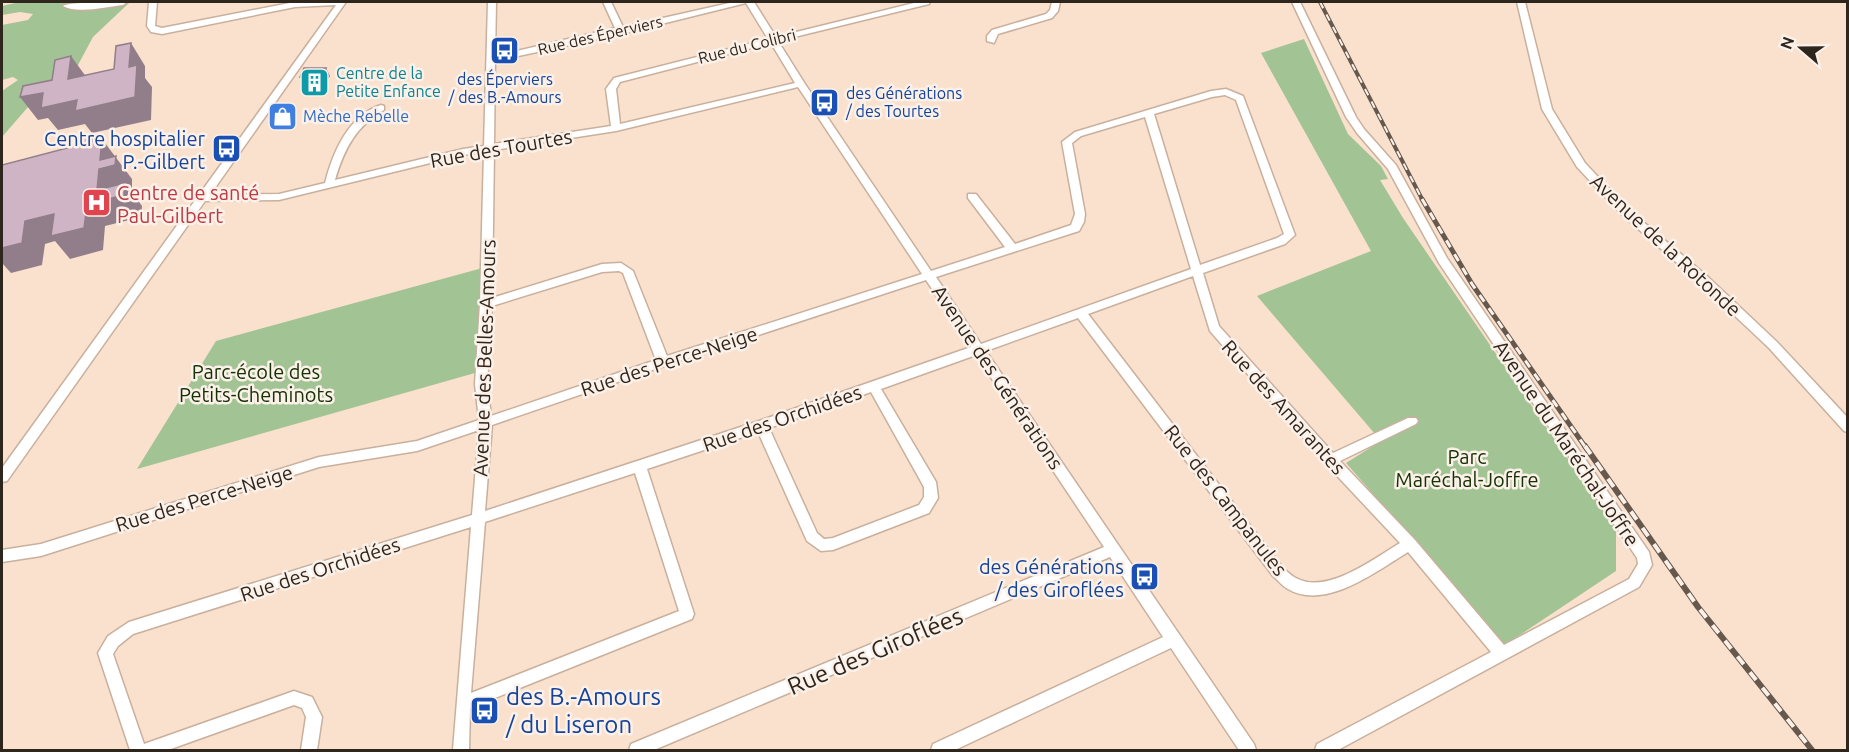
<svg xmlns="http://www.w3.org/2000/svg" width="1849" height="752" viewBox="0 0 1849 752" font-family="Ubuntu,sans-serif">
<rect width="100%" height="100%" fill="#fae1cd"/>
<path fill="#a2c394" d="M 20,2 L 130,2 L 93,37 L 78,65 L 61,69 L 2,137 L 2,91 L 18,80 L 13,77 L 2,80 L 2,25 L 28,20 L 33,14 L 20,12 L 2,15 L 2,6 Z
M 1304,39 L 1348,134 L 1381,166 L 1388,179 L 1380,180 L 1403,218 L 1616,529 L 1616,571 L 1505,645 L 1346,463 L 1381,441 L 1257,296 L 1371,251 L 1261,53 Z
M 486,267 L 482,371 L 137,469 L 216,341 Z"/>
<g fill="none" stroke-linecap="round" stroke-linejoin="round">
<defs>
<path id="minor" d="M 111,2 L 127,2 L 123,5 C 107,7 77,14 63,6 C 69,2 99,3 111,2 Z
M 149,2 L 157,2 L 155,26 L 162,28 L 295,2 L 346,2 L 210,195 L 279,194 L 325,183 C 333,152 348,116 381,105 L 384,106 L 384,110 C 356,126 344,149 335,180 L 463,149 L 484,146 L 488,2 L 496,2 L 495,56 L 615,28 L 603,2 L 611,2 L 623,27 L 734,2 L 754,2 L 776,37 L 918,2 L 930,2 L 929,4 L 778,41 L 805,84 L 931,271 L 1005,247 L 968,198 L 968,194 L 976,194 L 1015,244 L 1071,225 L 1075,214 L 1062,142 L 1075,132 L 1211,91 L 1226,89 L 1243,96 L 1295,235 L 1285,244 L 1203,273 L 1219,326 L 1333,453 L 1408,418 L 1416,418 L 1418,421 L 1416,424 L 1340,461 L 1415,540 L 1504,645 L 1629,579 L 1638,564 L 1637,558 L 1439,263 L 1388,169 L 1357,133 L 1346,117 L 1292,2 L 1300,2 L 1356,117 L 1364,129 L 1396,165 L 1447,258 L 1649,552 L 1652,565 L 1639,587 L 1338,750 L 1315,750 L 1317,744 L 1491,652 L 1408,552 C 1377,571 1325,611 1288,589 C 1282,586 1278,580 1273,576 L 1078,318 L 986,351 L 1254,744 L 1256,750 L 1239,750 L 1171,648 L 955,750 L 931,750 L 933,744 L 1163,637 L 1110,557 L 654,750 L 629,750 L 631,744 L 1104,547 L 976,355 L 881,389 L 936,482 L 938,498 L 929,513 L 833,550 L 821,551 L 807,541 L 758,432 L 647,469 L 694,614 L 692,619 L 470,708 L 469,750 L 453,750 L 471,527 L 133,634 L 118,646 L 113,654 L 144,744 L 294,691 L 312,697 L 322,717 L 317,750 L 301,750 L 306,717 L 302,708 L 294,705 L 168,750 L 130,750 L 98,653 L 108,636 L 129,622 L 472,515 L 479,430 L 417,451 L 319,467 L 41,556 L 2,562 L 2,550 L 41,544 L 319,457 L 417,441 L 479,420 L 475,384 L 480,304 L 484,152 L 463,155 L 279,200 L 205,201 L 7,481 L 2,482 L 2,468 L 336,5 L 295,7 L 162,34 L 151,32 L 147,26 ZM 746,3 L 768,39 L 614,78 L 606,89 L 611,126 L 494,144 L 495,61 L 621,34 ZM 771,43 L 795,83 L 620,124 L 616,89 L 620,82 ZM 798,87 L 922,274 L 667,356 L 633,271 L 621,263 L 602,264 L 492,298 L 494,150 L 616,131 ZM 1225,95 L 1236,100 L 1284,234 L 1277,238 L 1200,265 L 1154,114 L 1212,97 ZM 1145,117 L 1191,269 L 981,344 L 936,277 L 1079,231 L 1084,222 L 1085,214 L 1072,143 L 1081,136 ZM 619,271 L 623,273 L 656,360 L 491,416 L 487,384 L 492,306 L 602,272 ZM 1193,276 L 1210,331 L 1326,464 L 1400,543 C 1375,558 1328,594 1298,579 C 1292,577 1287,571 1283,568 L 1088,314 ZM 926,280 L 971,347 L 759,421 L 485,511 L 492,425 L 667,365 ZM 871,392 L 924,487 L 924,497 L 919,505 L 833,538 L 824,539 L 817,533 L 769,428 ZM 635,473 L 679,611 L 471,693 L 485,522 Z
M 1052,2 L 1060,2 L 1058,11 L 1052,18 L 998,34 L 994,43 L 987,41 L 987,36 L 992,30 L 1046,14 L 1050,10 Z
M 1517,2 L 1525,2 L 1552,109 L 1585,163 L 1628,209 L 1708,277 L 1777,342 L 1848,418 L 1848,432 L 1844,431 L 1769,348 L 1700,283 L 1620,213 L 1577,167 L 1542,109 Z"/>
</defs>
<use href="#minor" stroke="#c9b09d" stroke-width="3"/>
<use href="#minor" fill="#fff" fill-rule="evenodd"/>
<defs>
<path id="rail-far2" d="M 1320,2 L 1423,201"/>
<path id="rail-far1" d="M 1422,199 L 1472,284 L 1586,448"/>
<path id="rail" d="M 1585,446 L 1698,607 L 1812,750"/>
</defs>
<use href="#rail-far2" stroke="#66584d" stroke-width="4"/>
<use href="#rail-far1" stroke="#66584d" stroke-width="5"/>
<use href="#rail" stroke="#66584d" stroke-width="6"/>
<use href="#rail-far2" stroke="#fbf1e9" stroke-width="2" stroke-dasharray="7" stroke-linecap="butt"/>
<use href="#rail-far1" stroke="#fbf1e9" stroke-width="3" stroke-dasharray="8" stroke-linecap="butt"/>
<use href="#rail" stroke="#fbf1e9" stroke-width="4" stroke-dasharray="10" stroke-linecap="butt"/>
</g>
<path fill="#b29ba9" d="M 330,76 L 323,86 L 304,85 L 300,77 Z"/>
<path fill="#917e8a" d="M 131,43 L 145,66 L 145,78 L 152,87 L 151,120 L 92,133 L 85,124 L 58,130 L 48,118 L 38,120 L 20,97 L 129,67 Z
M 71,56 L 87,78 L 68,79 Z
M 326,68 L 330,76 L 323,86 L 319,79 Z
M 92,135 L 101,147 L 102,139 L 132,179 L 132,188 L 129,188 L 142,206 L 141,217 L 105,226 L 103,250 L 70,259 L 55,241 L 45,244 L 42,265 L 11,273 L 2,263 L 2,233 L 25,221 L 87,204 L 97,190 L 100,160 L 91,142 Z"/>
<path fill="#cfb4c5" stroke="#917e8a" stroke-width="1.5" d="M 131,43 L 129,67 L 137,65 L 135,97 L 75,111 L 77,100 L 41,108 L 43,93 L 20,97 L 23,86 L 52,80 L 55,60 L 71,56 L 68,79 L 114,69 L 116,46 Z
M 304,68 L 326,68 L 319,79 L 300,77 Z
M 92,135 L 91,142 L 102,139 L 100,160 L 116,156 L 115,165 L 99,169 L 97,190 L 125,183 L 124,195 L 87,204 L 84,228 L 51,236 L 54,214 L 25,221 L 22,243 L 2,248 L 2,165 L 75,146 L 75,139 Z"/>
<defs>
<symbol id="bus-square" viewBox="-11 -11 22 22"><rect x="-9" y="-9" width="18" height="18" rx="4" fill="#1a4fb4" stroke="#fbf1e9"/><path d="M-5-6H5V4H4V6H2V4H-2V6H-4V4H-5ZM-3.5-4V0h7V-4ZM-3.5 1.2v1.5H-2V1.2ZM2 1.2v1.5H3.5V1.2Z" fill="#fff"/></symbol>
<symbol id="building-square" viewBox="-11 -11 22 22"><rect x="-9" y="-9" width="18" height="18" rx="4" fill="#0f9aa8" stroke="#fbf1e9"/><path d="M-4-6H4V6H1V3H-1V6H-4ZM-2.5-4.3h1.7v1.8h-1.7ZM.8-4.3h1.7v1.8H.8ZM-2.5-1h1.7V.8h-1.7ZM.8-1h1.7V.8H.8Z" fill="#fff"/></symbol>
<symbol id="shop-square" viewBox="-11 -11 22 22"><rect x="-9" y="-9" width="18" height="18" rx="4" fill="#3f7fe0" stroke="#fbf1e9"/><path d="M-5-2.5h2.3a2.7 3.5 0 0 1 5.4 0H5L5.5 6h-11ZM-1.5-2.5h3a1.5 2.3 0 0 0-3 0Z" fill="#fff"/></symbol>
<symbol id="hospital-square" viewBox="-11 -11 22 22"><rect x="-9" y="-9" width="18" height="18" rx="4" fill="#e0444e" stroke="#fbf1e9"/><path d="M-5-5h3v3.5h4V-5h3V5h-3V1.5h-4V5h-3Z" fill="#fff"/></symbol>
</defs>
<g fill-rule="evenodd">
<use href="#bus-square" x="488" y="34" width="33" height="33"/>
<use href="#building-square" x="298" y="66" width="33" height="33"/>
<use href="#bus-square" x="808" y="86" width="33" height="33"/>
<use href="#shop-square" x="266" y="100" width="33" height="33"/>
<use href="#bus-square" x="210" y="132" width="33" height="33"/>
<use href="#hospital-square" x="80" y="186" width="33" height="33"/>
<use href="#bus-square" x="1128" y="560" width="33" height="33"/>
<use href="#bus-square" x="468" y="694" width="33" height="33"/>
</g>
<g text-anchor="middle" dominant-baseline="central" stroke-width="5" stroke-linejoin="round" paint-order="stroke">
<g font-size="16" fill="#2e251d" stroke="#fbf1e9">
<text transform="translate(600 35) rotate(-13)">Rue des Éperviers</text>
<text transform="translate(747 46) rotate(-14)">Rue du Colibri</text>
</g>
<g font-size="16" fill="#0d838f" stroke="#fbf1e9" text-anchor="start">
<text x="336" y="73">Centre de la<tspan x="336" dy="18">Petite Enfance</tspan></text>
</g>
<g font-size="16" fill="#164399" stroke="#fbf1e9">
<text x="505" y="79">des Éperviers<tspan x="505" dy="18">/ des B.-Amours</tspan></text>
<text x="846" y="93" text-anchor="start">des Générations<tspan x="846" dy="18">/ des Tourtes</tspan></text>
</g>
<g font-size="16" fill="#366cbe" stroke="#fbf1e9" text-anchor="start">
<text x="303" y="116">Mèche Rebelle</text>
</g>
<g font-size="20" fill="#164399" stroke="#fbf1e9" text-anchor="end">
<text x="205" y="138">Centre hospitalier<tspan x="205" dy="23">P.-Gilbert</tspan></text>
<text x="1124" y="566">des Générations<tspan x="1124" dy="23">/ des Giroflées</tspan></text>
</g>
<g font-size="20" fill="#2e251d" stroke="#fbf1e9">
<text transform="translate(501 148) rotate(-10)">Rue des Tourtes</text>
<text transform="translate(1666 245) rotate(43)">Avenue de la Rotonde</text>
<text transform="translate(484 358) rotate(-88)">Avenue des Belles-Amours</text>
<text transform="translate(669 361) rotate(-18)">Rue des Perce-Neige</text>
<text transform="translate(998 377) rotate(56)">Avenue des Générations</text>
<text transform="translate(1284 407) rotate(48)">Rue des Amarantes</text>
<text transform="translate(782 418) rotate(-19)">Rue des Orchidées</text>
<text transform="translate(1567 443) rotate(56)">Avenue du Maréchal-Joffre</text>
<text transform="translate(204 498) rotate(-17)">Rue des Perce-Neige</text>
<text transform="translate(1226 500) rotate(52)">Rue des Campanules</text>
<text transform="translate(320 569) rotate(-18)">Rue des Orchidées</text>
</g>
<g font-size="20" fill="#be3a42" stroke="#fbf1e9" text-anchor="start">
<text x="117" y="192">Centre de santé<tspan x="117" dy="23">Paul-Gilbert</tspan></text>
</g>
<g font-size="20" fill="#143103" stroke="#fbf1e9">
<text x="256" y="371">Parc-école des<tspan x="256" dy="23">Petits-Cheminots</tspan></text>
<text x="1467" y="456">Parc<tspan x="1467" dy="23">Maréchal-Joffre</tspan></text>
</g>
<g font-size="24" fill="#2e251d" stroke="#fbf1e9">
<text transform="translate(875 651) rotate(-23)">Rue des Giroflées</text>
</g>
<g font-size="24" fill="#164399" stroke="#fbf1e9" text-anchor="start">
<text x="506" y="696">des B.-Amours<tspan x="506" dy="28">/ du Liseron</tspan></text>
</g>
</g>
<rect width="1849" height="752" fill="none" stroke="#2e251d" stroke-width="6"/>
<g transform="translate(1801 48) rotate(290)" stroke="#fbf1e9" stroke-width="4.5" paint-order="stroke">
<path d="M0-4.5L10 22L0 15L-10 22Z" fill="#2e251d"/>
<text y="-9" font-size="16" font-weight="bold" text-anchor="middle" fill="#2e251d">N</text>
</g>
</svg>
